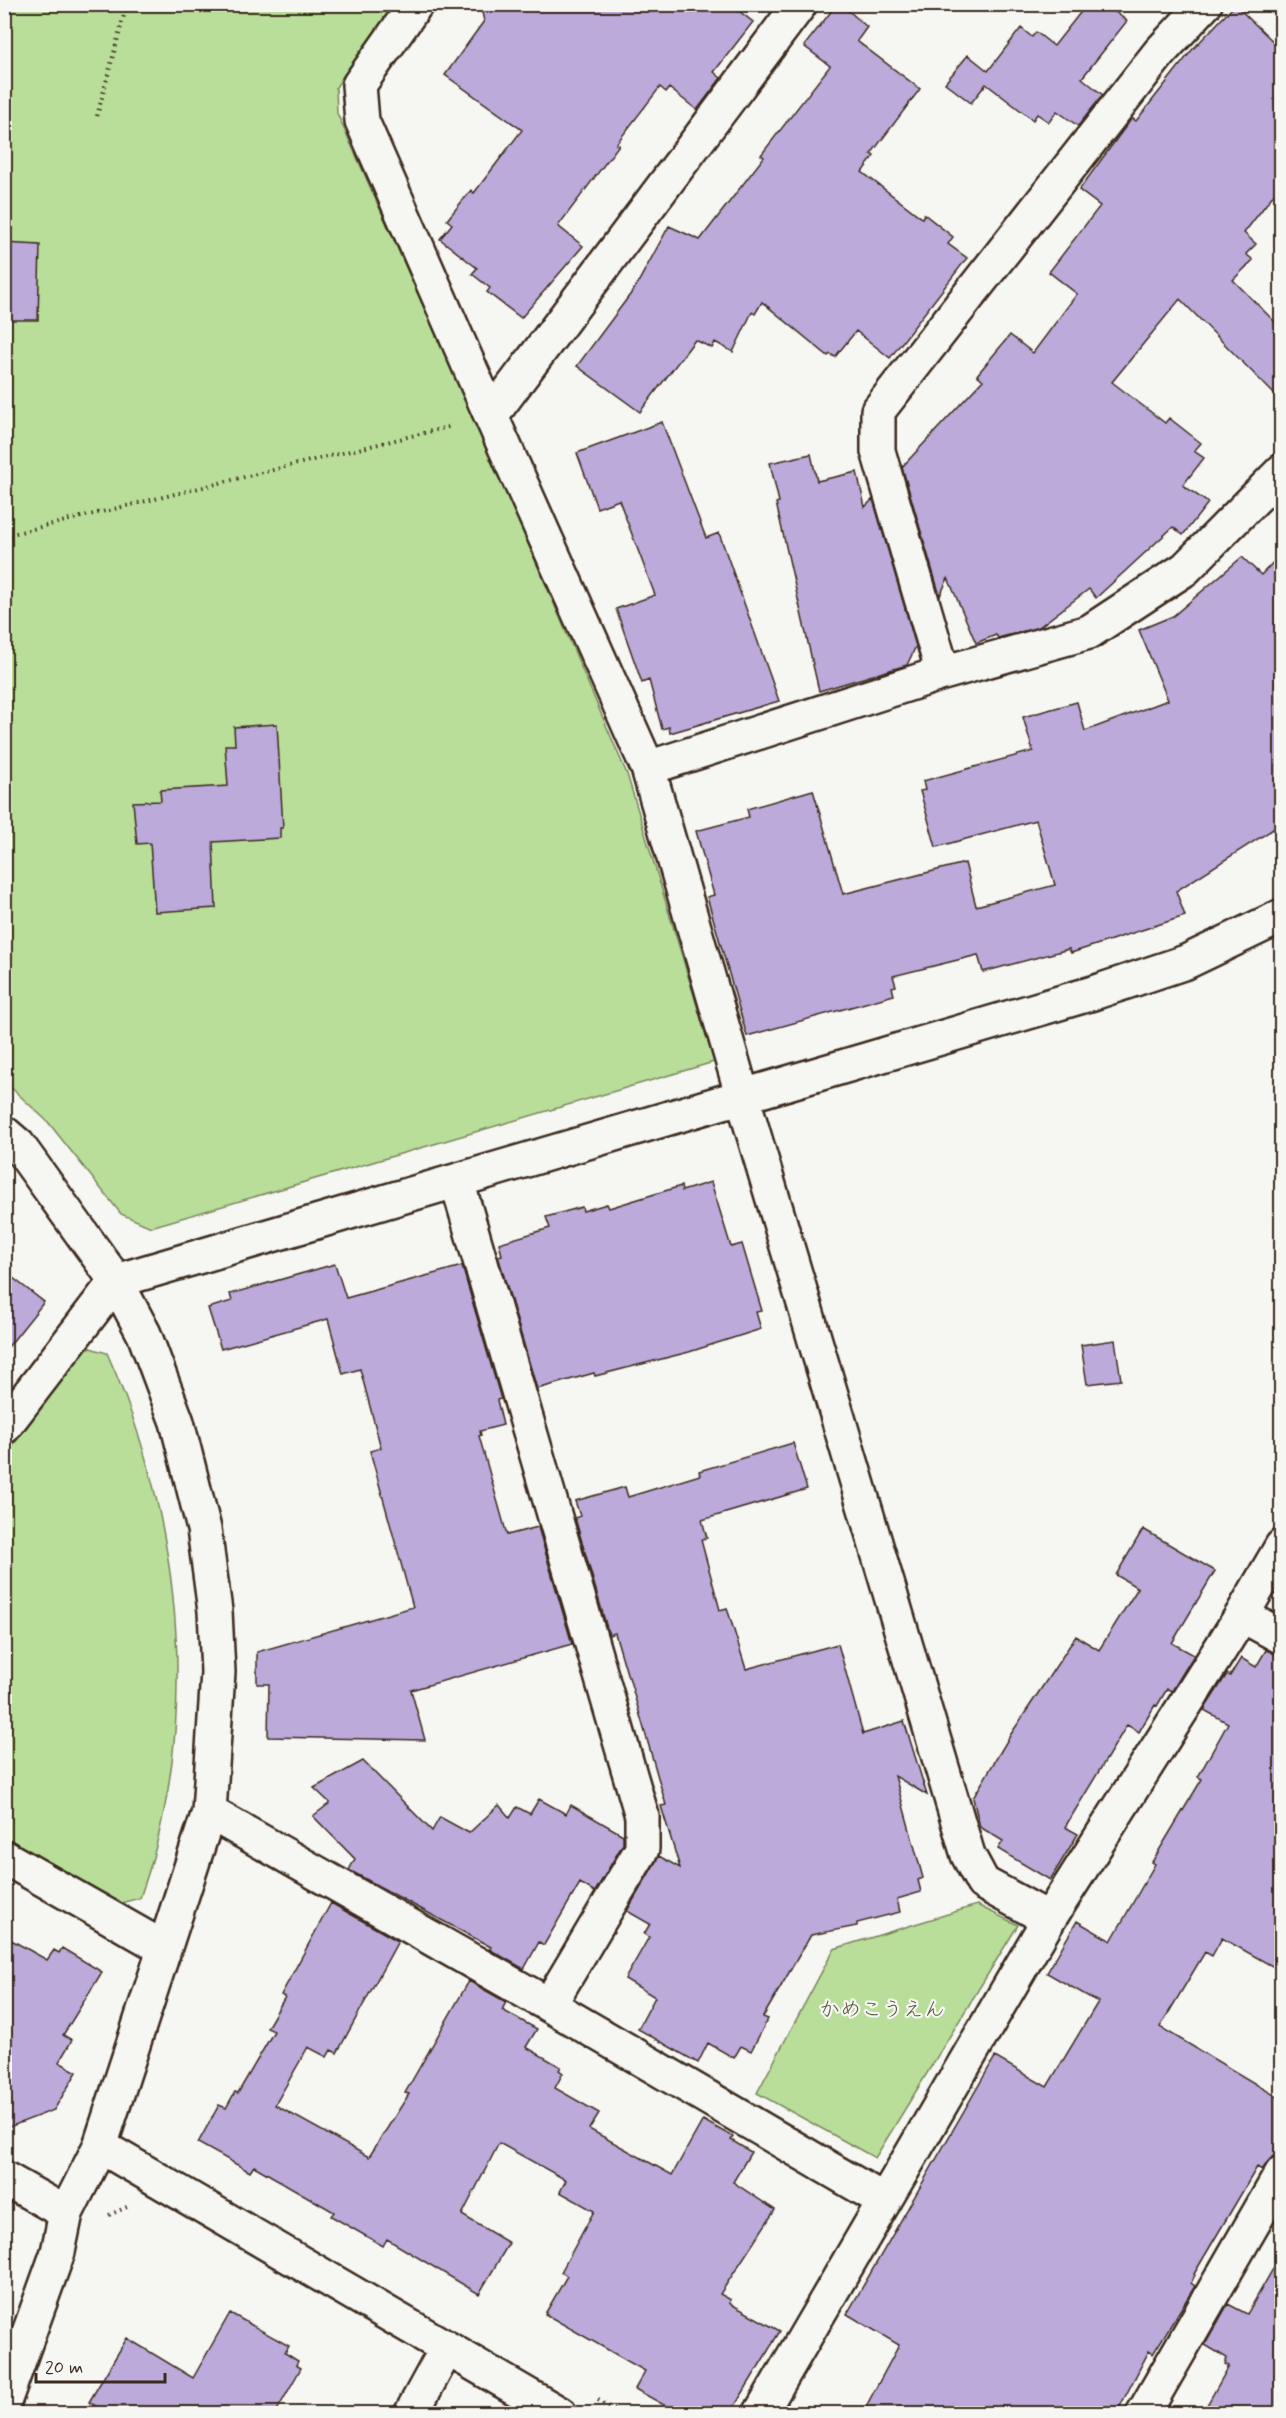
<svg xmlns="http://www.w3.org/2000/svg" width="1286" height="2418" viewBox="0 0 1286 2418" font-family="Mynerve,'Klee One',sans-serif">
<rect width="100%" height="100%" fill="#f6f6f2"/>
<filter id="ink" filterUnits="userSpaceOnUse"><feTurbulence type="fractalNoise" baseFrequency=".0167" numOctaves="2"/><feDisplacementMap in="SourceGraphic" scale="12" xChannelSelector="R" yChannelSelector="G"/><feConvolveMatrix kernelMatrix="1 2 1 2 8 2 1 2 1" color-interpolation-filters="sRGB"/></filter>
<g filter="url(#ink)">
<path fill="#b8de9a" stroke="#7a845c" stroke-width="1.5" d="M 4,5 L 394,5 L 336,87 L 337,113 L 487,448 L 627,774 L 714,1062 L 151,1227 L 121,1214 L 48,1122 L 5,1082 Z
M 87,1347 L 107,1353 C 175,1505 198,1683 156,1846 C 152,1863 146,1880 140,1898 L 121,1903 L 5,1837 L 5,1456 Z
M 977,1905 L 1018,1925 L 875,2158 L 757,2093 L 834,1949 Z"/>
<path fill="#bbaada" stroke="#3b2a1e" stroke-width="1.5" d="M 480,4 L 730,4 L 753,22 L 714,72 L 721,78 L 697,110 L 669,88 L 666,92 L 660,87 L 616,144 L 619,145 L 558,226 L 583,246 L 521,318 L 487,292 L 490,288 L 472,274 L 477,268 L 440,239 L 452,224 L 447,220 L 471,190 L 474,193 L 522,130 L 445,75 L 484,21 Z
M 837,4 L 841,4 L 867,27 L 857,41 L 920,89 L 871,154 L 874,156 L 862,172 L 922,218 L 924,214 L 953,237 L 948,244 L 967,258 L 890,358 L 856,331 L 835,357 L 830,354 L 828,356 L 762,302 L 755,314 L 752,312 L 733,352 L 715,342 L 712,348 L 695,340 L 640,412 L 577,366 L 635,288 L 669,226 L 700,240 L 764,157 L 761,155 L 830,66 L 804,46 Z
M 1087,4 L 1105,4 L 1127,21 L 1082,78 L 1103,95 L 1078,126 L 1057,111 L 1049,122 L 1037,114 L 1033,120 L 986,84 L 971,103 L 945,83 L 968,55 L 988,71 L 1021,28 L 1032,37 L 1036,32 L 1054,46 Z
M 1235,5 L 1281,49 L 1281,185 L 1244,233 L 1256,244 L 1246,254 L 1253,260 L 1233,280 L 1281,328 L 1281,401 L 1180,299 L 1112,382 L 1165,423 L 1169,418 L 1201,443 L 1194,451 L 1204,458 L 1183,485 L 1208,503 L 1183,535 L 1173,527 L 1096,598 L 1089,589 L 1039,627 L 998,638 L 996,635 L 976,643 L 948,578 L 940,596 L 902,467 L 983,380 L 977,375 L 1010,335 L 1033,353 L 1077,294 L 1049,272 L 1100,206 L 1079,190 L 1132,118 L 1136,121 L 1192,50 Z
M 4,243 L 40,245 L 38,320 L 4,320 Z
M 662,422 L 706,538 L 719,533 L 779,701 L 670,733 L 669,727 L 662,729 L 649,680 L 642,683 L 616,609 L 655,595 L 619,500 L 597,508 L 577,453 Z
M 811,454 L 817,481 L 857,472 L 865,507 L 873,499 L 916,646 L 907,665 L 819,691 L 776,503 L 779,502 L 770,463 Z
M 1281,554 L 1281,824 L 1176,891 L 1185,916 L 1071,953 L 1069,949 L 983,972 L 978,955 L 893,976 L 896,986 L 892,987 L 894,995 L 747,1036 L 707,897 L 714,895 L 696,831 L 749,817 L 747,809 L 813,790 L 843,894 L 965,863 L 976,906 L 1055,885 L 1036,820 L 936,847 L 920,791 L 925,790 L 923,781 L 1033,751 L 1023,717 L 1077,702 L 1085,731 L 1168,700 L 1139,630 L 1173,616 L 1242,557 L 1261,575 Z
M 277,724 L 283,828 L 280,828 L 280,838 L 213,842 L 216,908 L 155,912 L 150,843 L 137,844 L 133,802 L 161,801 L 160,790 L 228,786 L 225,745 L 235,745 L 234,727 Z
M 711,1182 L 731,1247 L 742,1244 L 762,1311 L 756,1312 L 761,1329 L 689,1352 L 595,1376 L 594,1373 L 537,1389 L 498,1256 L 502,1255 L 499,1243 L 550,1228 L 546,1217 L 582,1207 L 583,1211 L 607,1204 L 609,1208 L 681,1186 L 682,1191 Z
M 335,1264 L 346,1298 L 462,1266 L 501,1399 L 497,1400 L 503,1425 L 480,1431 L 481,1435 L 479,1436 L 507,1535 L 538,1527 L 572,1644 L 411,1690 L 425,1740 L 268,1737 L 269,1684 L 257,1684 L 257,1652 L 413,1607 L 370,1451 L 381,1448 L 360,1369 L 343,1374 L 328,1319 L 221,1349 L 208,1308 L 232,1301 L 230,1294 Z
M 4,1271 L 44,1302 L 4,1352 Z
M 1115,1340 L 1121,1380 L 1087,1384 L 1081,1345 Z
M 793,1443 L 807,1489 L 702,1520 L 707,1538 L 701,1540 L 720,1610 L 727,1608 L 746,1669 L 838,1644 L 863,1734 L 904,1721 L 927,1795 L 895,1776 L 923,1878 L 918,1880 L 921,1892 L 897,1899 L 900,1912 L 857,1923 L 857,1926 L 811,1935 L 763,2017 L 768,2019 L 751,2051 L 741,2046 L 734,2058 L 708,2043 L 698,2063 L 638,2029 L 655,1997 L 625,1979 L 649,1937 L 644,1934 L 650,1924 L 627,1911 L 659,1856 L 680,1868 L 661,1806 L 666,1805 L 629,1677 L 628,1677 L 615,1633 L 609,1635 L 575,1518 L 580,1516 L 575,1501 L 625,1487 L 628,1497 L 700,1475 L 699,1471 Z
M 1143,1529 L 1215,1571 L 1172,1643 L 1194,1655 L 1172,1691 L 1167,1689 L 1157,1706 L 1155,1705 L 1139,1732 L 1127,1725 L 1065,1827 L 1078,1834 L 1050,1880 L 998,1849 L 1003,1841 L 980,1827 L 973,1798 L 1011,1734 L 1076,1636 L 1099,1650 L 1138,1588 L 1116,1575 Z
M 1266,1650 L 1281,1656 L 1281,1971 L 1222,1938 L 1212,1956 L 1205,1952 L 1160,2027 L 1281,2099 L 1281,2154 L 1272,2157 L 1262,2170 L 1257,2167 L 1194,2274 L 1195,2275 L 1191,2283 L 1195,2286 L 1153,2354 L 1149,2351 L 1116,2414 L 862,2414 L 899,2345 L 847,2314 L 995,2057 L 1047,2087 L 1098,2002 L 1047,1973 L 1077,1921 L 1111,1941 L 1155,1864 L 1152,1862 L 1202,1779 L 1198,1777 L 1228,1723 L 1204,1710 L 1227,1674 L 1230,1676 L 1241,1658 L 1256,1667 Z
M 363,1761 L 432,1831 L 440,1817 L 469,1833 L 499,1805 L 510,1818 L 517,1807 L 530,1814 L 539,1799 L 566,1814 L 571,1805 L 623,1835 L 623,1844 L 595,1892 L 580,1883 L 544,1945 L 539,1942 L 524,1969 L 489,1949 L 491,1947 L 349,1870 L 355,1859 L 313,1816 L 330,1803 L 314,1788 Z
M 331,1903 L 398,1941 L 337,2053 L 331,2050 L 327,2057 L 308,2047 L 275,2105 L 369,2157 L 409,2094 L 405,2093 L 469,1981 L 506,2002 L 502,2010 L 537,2029 L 526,2047 L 561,2067 L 559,2070 L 563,2073 L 555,2088 L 599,2113 L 589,2129 L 672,2175 L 703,2120 L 733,2137 L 731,2140 L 751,2152 L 733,2182 L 775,2210 L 720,2294 L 731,2300 L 729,2303 L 780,2331 L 730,2414 L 680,2414 L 635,2389 L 645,2371 L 545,2314 L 567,2276 L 561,2272 L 594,2211 L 560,2192 L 566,2180 L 499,2143 L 462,2215 L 509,2243 L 479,2294 L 387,2239 L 383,2246 L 331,2216 L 334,2212 L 254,2166 L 250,2172 L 198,2143 L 219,2105 L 226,2108 L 235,2092 L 238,2093 L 274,2031 L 267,2028 L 285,1997 L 281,1995 Z
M 4,1936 L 47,1960 L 54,1950 L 59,1953 L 62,1948 L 102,1972 L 63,2035 L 72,2040 L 59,2062 L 77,2072 L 54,2110 L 4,2129 Z
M 1281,2255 L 1281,2414 L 1202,2414 L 1229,2366 L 1225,2364 L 1227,2358 L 1205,2345 L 1228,2304 L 1247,2314 Z
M 230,2313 L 289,2346 L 285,2353 L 298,2361 L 296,2365 L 301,2368 L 275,2414 L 108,2414 L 89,2402 L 127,2338 L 193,2378 Z"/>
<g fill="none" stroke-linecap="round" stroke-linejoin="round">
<defs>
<path id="minor" d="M 416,4 L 359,85 L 362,121 L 491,416 L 648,768 L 750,1122 L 968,1855 L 983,1883 L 1049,1919
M 491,416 L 800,4
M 943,673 L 878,451 L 878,411 L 1160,52 L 1205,4
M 648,768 L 943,673 L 1089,632 L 1185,569 L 1282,471
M 4,1133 L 18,1145 L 116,1281 L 144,1334 L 177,1422 L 204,1529 L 215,1611 L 218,1672 L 209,1812 L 100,2146 L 66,2213 L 58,2252 L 4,2402
M 457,1181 L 642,1816 L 642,1849 L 549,2005
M 4,1427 L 116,1281 L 1093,993 L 1186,962 L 1282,916
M 1242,1615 L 1282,1637
M 209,1812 L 549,2005 L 883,2200
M 4,1857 L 164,1948
M 100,2146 L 560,2414
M 4,2178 L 66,2213
M 411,2414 L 447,2348
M 760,2414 L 1049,1919 L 1242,1615 L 1282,1546
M 1143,2414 L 1282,2173"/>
</defs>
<use href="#minor" stroke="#3b2a1e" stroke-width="38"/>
<path stroke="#3b2a1e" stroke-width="4" stroke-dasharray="1.5 4.5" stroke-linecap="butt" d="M 97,116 L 127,4
M 4,536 L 452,426
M 109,2215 L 127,2207
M 598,2400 L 620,2414"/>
<use href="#minor" stroke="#f6f6f2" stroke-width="33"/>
</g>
</g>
<g text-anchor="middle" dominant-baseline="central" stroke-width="4.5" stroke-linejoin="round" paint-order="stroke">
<g font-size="21" fill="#5a573d" stroke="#f6f6f2">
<text x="882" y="2010">かめこうえん</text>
</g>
</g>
<rect width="1286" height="2418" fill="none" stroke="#f6f6f2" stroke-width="24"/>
<rect x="12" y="12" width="1262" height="2394" fill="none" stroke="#3b2a1e" stroke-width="2" filter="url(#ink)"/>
<path d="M36 2373v9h129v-9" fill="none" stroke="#3b2a1e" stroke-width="3"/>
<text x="45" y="2373" font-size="18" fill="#3b2a1e" stroke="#f6f6f2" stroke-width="4.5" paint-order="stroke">20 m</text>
</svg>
